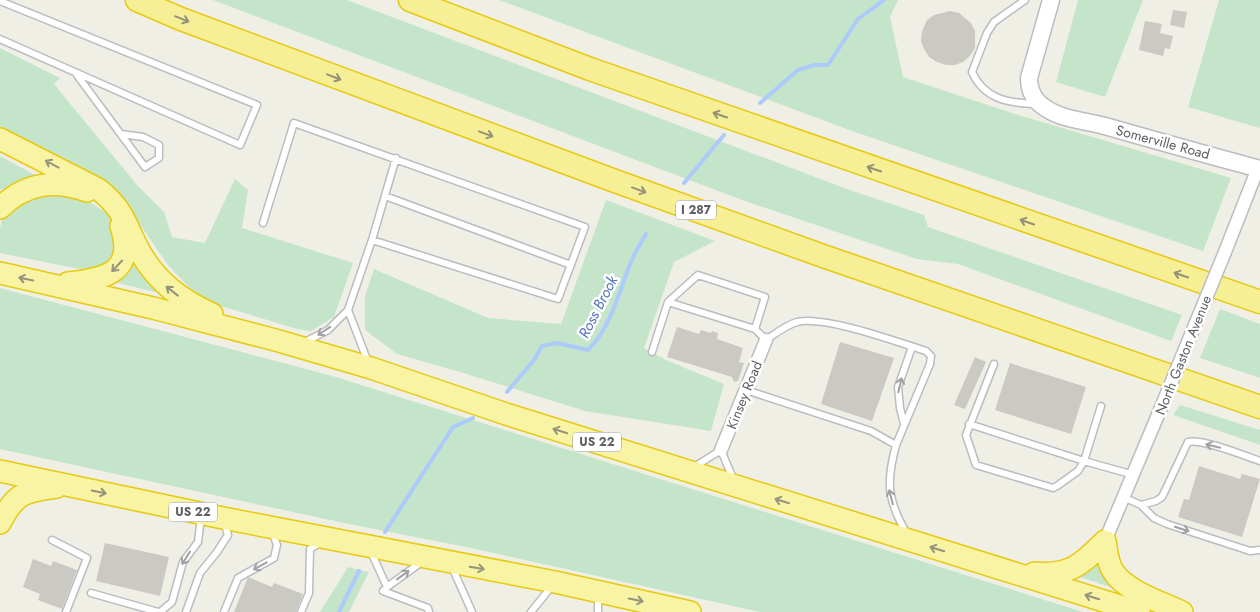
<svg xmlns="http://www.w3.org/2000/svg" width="1260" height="612" viewBox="0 0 1260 612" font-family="Jost,sans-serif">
<rect width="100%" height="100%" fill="#efefe6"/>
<path fill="#c5e5ca" d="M 213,0 L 347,0 L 847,189 L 924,215 L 928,227 L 1182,315 L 1171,341 L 958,264 L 917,259 L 742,200 Z
M 499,0 L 898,0 L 890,17 L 903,77 L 1012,113 L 1231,178 L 1203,251 L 852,131 Z
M 1078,0 L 1143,0 L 1105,97 L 1056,82 Z
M 1219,0 L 1260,0 L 1260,128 L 1188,107 Z
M 0,48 L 60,78 L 54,84 L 137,185 L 164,212 L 172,237 L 205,243 L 235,179 L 248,190 L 242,228 L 353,263 L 334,317 L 311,331 L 297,329 L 201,300 L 168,265 L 116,190 L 0,128 Z
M 0,156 L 35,175 L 0,190 Z
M 27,195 L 80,195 L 112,217 L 121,242 L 107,266 L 79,269 L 0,253 L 0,228 L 3,216 Z
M 606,200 L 715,241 L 674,262 L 644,348 L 666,360 L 724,384 L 711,431 L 585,411 L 460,372 L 397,354 L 365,330 L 365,296 L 374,269 L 488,318 L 561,324 Z
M 134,255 L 159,293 L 114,282 Z
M 0,288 L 336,377 L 1083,612 L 760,612 L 466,547 L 344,523 L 0,449 Z
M 1220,309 L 1260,324 L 1260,378 L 1200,358 Z
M 1180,405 L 1260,430 L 1260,445 L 1173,415 Z
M 1099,554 L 1119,590 L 1077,576 Z
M 348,567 L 369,572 L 349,612 L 320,612 Z"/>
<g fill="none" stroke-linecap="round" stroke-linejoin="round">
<path stroke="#accafa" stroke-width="4" d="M 760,103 L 798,70 L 815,65 L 828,65 L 858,19 L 884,0
M 684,183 L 724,135
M 507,392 L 534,360 L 542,346 L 557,343 L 588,350 C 611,328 619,291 631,262 C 635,252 641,243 646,234
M 385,532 L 453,427 L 473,418
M 339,612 L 359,571"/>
</g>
<path fill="#cbc9c4" d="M 1173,10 L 1187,12 L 1184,28 L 1170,25 Z
M 950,11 L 959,13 L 971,23 L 975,31 L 975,48 L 970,56 L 963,62 L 955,65 L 946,65 L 937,62 L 929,57 L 924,49 L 921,41 L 922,31 L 927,20 L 934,15 Z
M 1145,21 L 1162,24 L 1160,33 L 1173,36 L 1170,49 L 1165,48 L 1163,56 L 1139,50 Z
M 677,327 L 699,334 L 701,330 L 711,333 L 712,331 L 718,333 L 717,339 L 743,348 L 739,362 L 744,363 L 738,381 L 734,382 L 732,377 L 667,357 Z
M 840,342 L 894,358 L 872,421 L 821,404 Z
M 975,357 L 986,362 L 965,409 L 954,405 Z
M 1010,363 L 1086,387 L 1071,434 L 995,410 Z
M 1199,466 L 1240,479 L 1242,474 L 1260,479 L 1242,537 L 1178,517 L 1184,499 L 1189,500 Z
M 105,543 L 169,557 L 160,596 L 96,581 Z
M 33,559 L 51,566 L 53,561 L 77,570 L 62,609 L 38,600 L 40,594 L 23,587 Z
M 248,577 L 272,587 L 274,583 L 303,594 L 296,612 L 234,612 Z"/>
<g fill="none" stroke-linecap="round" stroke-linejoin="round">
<defs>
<path id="service" d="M 1025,0 L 994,22 L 987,33 L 972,72 C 984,99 1008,103 1035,104
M 0,1 L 257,105 L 240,145 L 0,39
M 77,75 L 145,167 L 159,158 L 159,145 L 143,137 L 121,134
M 385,196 L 571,265
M 263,223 L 294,123 L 585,227 L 558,299 L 372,240
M 668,302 L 755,329
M 348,310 L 368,362
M 305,342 L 328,330 L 348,310 L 372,240 L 396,158
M 652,352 L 668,302 L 698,275 L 765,297 L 755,329 L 766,340 C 775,334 786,325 797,322 C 824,315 897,342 926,351 L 931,356 L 930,364 L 896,445 L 871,431 L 746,390
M 994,364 L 966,435 L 976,465 L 1053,488 L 1057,486 L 1078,471 L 1084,461 L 1134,475
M 904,424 L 900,408 L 898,387 L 912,347
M 969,424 L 1084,461 L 1101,406
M 896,445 C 886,482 887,500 907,534
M 694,467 L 721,450 L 734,481
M 1123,497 L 1141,505 L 1154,518 L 1167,524 L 1250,551 L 1260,550
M 1141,505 L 1156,501 L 1162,497 L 1188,442 C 1202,438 1245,456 1260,461
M 52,540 L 87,558 L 66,612
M 371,552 L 387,587 L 423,561
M 452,567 L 472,612
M 387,587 L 383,591 L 428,608 L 429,612
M 91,593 L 158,612
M 598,595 L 598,612
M 160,612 L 172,602 L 183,562 L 198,542 L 201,517
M 186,612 L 200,573 L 217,552 L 228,535 L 224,522
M 224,612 L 238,578 L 274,558 L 277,545 L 272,531
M 301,612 L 309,593 L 310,549 L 320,543
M 531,612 L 552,586"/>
<path id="minor" d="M 1225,252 L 1258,168
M 721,450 L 766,340
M 1105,541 L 1160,410"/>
<path id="tertiary" d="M 1051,0 L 1029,78 C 1029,92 1035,102 1047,109 C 1064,120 1087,121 1105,126 C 1157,141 1208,155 1260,169"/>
<path id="trunk" d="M 0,139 L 98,189 C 125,210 125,225 140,252 C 157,282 181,300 212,314
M 0,208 C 25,183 54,179 87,191
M 0,273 L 153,308 L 279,341 L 371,368 L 506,414 L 1139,612
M 68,283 C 106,279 136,272 121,226
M 0,471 L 223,518 L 555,582 L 690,612
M 0,523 C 15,493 25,491 57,487
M 1105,541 C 1107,551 1107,562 1113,571 C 1125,591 1161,602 1182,612
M 1034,573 C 1070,576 1081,565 1105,541"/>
<path id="motorway" d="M 137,0 L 181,19 L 615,181 L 823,256 L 1260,407
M 410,0 L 590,69 L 1260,302"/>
</defs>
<use href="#service" stroke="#bbbcc1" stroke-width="9"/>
<use href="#minor" stroke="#bbbcc1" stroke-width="15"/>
<use href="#tertiary" stroke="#bbbcc1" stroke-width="19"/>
<use href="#trunk" stroke="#e7c90f" stroke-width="24"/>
<use href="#motorway" stroke="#e7c90f" stroke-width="25"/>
<use href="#service" stroke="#fff" stroke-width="6"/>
<use href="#minor" stroke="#fff" stroke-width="12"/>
<use href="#tertiary" stroke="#fff" stroke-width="16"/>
<use href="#trunk" stroke="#f8f4a4" stroke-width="21"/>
<use href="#motorway" stroke="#f6ef96" stroke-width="22"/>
<defs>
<path id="minor-bridge" d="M 1160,410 L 1225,252"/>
</defs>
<use href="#minor-bridge" stroke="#bbbcc1" stroke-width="15" stroke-linecap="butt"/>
<use href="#minor-bridge" stroke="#fff" stroke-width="12"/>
</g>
<defs><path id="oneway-shaft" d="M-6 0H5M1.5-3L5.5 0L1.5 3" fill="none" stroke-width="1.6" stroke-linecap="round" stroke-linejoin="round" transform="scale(1.25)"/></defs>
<g stroke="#939277">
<use href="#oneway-shaft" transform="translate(182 19) rotate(22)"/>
<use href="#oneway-shaft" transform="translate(334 77) rotate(21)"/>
<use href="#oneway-shaft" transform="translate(720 115) rotate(-161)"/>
<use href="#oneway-shaft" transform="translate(486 134) rotate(20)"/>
<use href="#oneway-shaft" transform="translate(874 169) rotate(-161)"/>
<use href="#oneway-shaft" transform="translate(639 190) rotate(20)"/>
<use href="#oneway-shaft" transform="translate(1027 222) rotate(-161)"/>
<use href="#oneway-shaft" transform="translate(1181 275) rotate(-161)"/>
</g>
<g stroke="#94947c">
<use href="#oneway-shaft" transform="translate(52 164) rotate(-152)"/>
<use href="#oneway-shaft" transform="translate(117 266) rotate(133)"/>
<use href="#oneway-shaft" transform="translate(26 279) rotate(-168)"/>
<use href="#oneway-shaft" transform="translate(172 291) rotate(-142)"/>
<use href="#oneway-shaft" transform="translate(560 431) rotate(-162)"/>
<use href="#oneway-shaft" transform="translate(99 492) rotate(12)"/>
<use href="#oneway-shaft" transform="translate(782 501) rotate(-163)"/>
<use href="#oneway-shaft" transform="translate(937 549) rotate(-163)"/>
<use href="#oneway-shaft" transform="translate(477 568) rotate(10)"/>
<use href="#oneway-shaft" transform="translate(1092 597) rotate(-163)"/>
<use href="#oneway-shaft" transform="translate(636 600) rotate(12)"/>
</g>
<g stroke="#9ea0a3">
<use href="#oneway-shaft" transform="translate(324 331) rotate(146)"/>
<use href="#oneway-shaft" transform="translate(900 385) rotate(-77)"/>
<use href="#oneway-shaft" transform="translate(1213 446) rotate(-166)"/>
<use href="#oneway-shaft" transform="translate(891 497) rotate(-104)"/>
<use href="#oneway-shaft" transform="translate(1182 529) rotate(18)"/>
<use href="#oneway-shaft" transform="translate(186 558) rotate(122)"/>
<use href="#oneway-shaft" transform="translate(260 566) rotate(151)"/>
<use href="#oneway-shaft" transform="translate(403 575) rotate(-36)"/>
</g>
<g text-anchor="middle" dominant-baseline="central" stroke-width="5" stroke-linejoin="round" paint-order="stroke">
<g fill="#fff" stroke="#8e9094" stroke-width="1">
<rect x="676" y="200.5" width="40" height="19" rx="4"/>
<rect x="573" y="432.5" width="48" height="19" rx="4"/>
<rect x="169" y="502.5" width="48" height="19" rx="4"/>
</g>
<g font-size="12" font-weight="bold" fill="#5e6066">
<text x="696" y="210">I 287</text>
<text x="597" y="442">US 22</text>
<text x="193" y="512">US 22</text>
</g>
<g font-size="14" fill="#5e6066" stroke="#fff">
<text transform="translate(1163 142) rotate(15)">Somerville Road</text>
<text transform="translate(1183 355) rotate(-68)">North Gaston Avenue</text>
<text transform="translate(744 395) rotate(-68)">Kinsey Road</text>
</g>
<g font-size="15" font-style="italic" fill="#4f71bd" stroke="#fff">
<text transform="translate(598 307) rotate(-63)">Ross Brook</text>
</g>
</g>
</svg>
